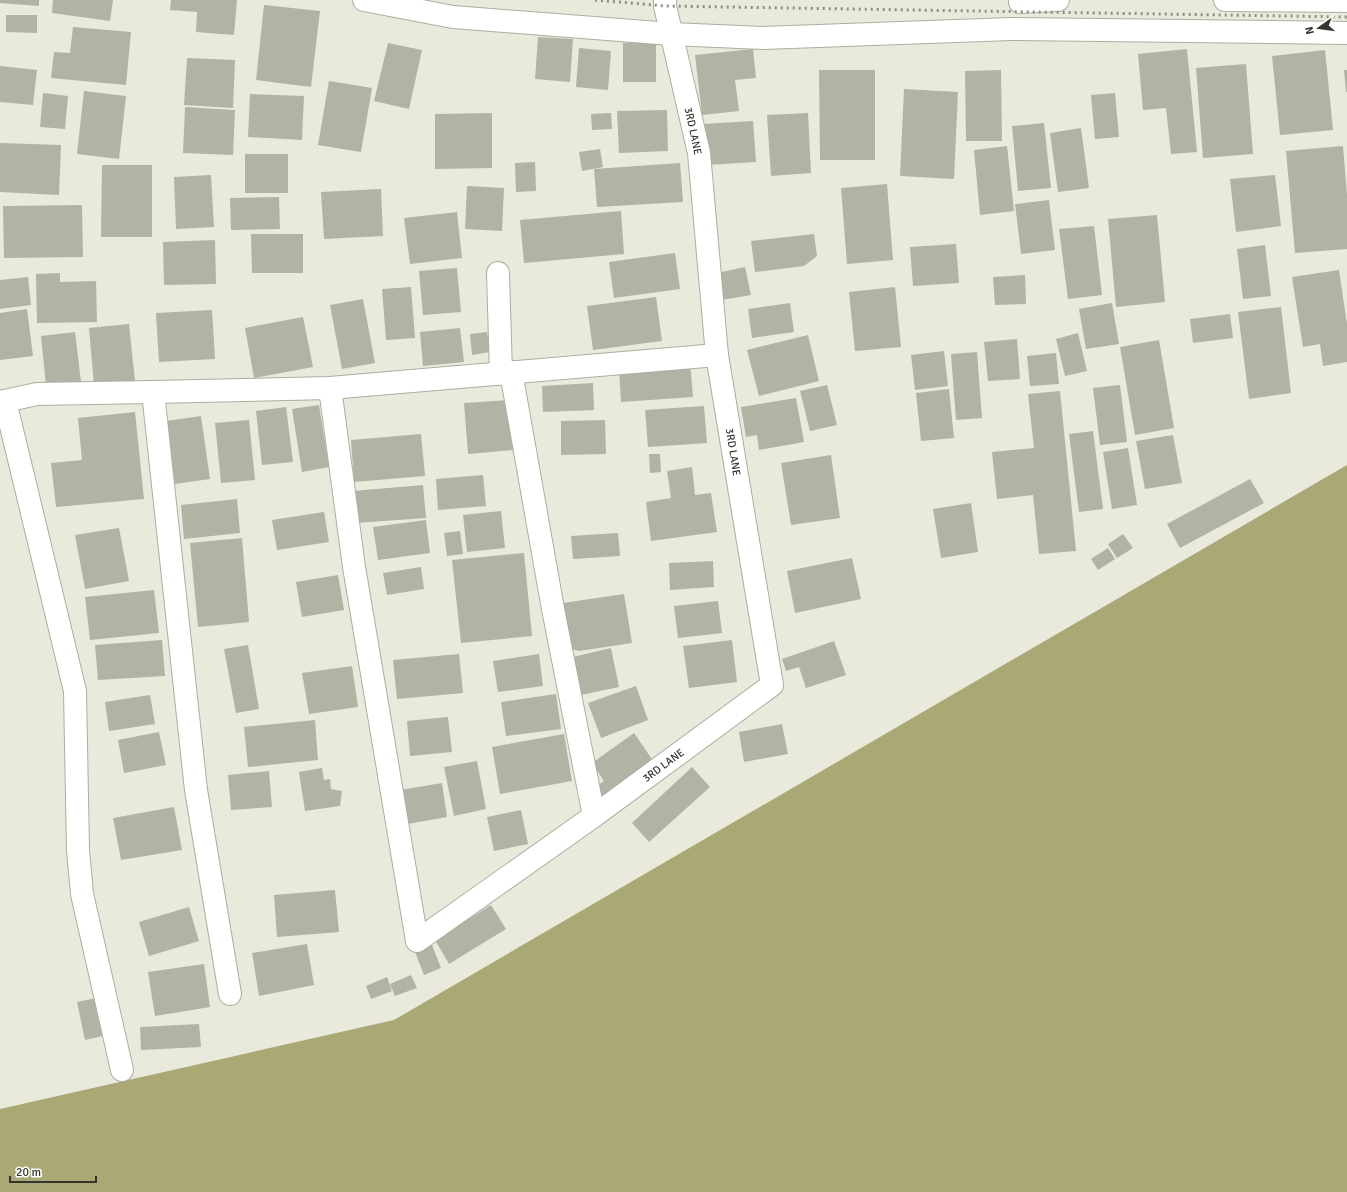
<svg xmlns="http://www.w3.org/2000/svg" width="1347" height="1192" viewBox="0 0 1347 1192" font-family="Signika,sans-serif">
<rect width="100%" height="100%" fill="#e9e9dc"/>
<path fill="#aaa975" d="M 1347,465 L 1347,1192 L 0,1192 L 0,1109 L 394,1020 Z"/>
<path fill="#b2b3a5" d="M 0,0 L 39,0 L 39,6 L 0,3 Z
M 53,0 L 113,0 L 110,21 L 52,13 Z
M 171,0 L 237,0 L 234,35 L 196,32 L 197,12 L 170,10 Z
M 264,5 L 320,11 L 311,87 L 256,80 Z
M 6,15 L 37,15 L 37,33 L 6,32 Z
M 73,27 L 131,32 L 126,85 L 51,78 L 54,52 L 70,53 Z
M 538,37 L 573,39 L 570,82 L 535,79 Z
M 388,43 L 422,50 L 409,109 L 374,101 Z
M 623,43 L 656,43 L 656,82 L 623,82 Z
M 579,48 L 611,51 L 608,90 L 576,87 Z
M 753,49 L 756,78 L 735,80 L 739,111 L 702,115 L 695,55 Z
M 1187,49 L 1197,152 L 1171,154 L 1166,108 L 1143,110 L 1138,54 Z
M 1325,50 L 1333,130 L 1280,135 L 1272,56 Z
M 187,58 L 235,60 L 233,108 L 184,105 Z
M 1246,64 L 1253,154 L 1203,158 L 1196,68 Z
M 0,66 L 37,70 L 33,105 L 0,102 Z
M 819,70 L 875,70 L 875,160 L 820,160 Z
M 1001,70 L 1002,141 L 966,141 L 965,71 Z
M 1344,70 L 1347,70 L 1347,92 L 1346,92 Z
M 329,81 L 372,88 L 361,152 L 318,145 Z
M 904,89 L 958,92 L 954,179 L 900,176 Z
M 84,91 L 126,96 L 119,159 L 77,154 Z
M 43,93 L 68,96 L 65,129 L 40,127 Z
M 1115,93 L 1119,137 L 1095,139 L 1091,95 Z
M 250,94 L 304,96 L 302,140 L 248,137 Z
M 185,107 L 235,110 L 233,155 L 183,153 Z
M 667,110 L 668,151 L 619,153 L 617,111 Z
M 492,113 L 492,168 L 435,169 L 435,114 Z
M 611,113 L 612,129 L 592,130 L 591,114 Z
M 808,113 L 811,173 L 771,176 L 767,115 Z
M 753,121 L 756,162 L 706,165 L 703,124 Z
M 1044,123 L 1051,188 L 1018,191 L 1012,126 Z
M 1081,128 L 1089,188 L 1058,192 L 1050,133 Z
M 0,143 L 61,145 L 59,195 L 0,192 Z
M 1007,146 L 1014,211 L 980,215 L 974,150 Z
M 1343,146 L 1347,195 L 1347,249 L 1295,253 L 1286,151 Z
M 600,149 L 603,167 L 582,171 L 579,152 Z
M 245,154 L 288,154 L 288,193 L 245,193 Z
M 535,162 L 536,191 L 516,192 L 515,163 Z
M 680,163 L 683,202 L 597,207 L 594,169 Z
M 102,165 L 152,165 L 152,237 L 101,237 Z
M 211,175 L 214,227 L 176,229 L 174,177 Z
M 1275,175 L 1281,226 L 1236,232 L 1230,179 Z
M 887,184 L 893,260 L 847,264 L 841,188 Z
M 467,186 L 504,188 L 502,231 L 465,229 Z
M 381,189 L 383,236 L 324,239 L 321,192 Z
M 279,197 L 280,229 L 231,230 L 230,198 Z
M 1049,200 L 1055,250 L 1021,254 L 1015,204 Z
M 82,205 L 83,257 L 4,258 L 3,206 Z
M 621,211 L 624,254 L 524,263 L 520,220 Z
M 457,212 L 462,258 L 410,264 L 404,218 Z
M 1157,215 L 1165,302 L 1116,307 L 1108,219 Z
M 1094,226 L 1102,295 L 1068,299 L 1059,229 Z
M 251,234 L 303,234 L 303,273 L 252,273 Z
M 814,234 L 817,256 L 804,266 L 755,272 L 751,241 Z
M 215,240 L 216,284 L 164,285 L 163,242 Z
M 956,244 L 959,283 L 913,286 L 910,247 Z
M 1265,245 L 1271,296 L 1243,299 L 1237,249 Z
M 675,253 L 680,289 L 614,298 L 609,262 Z
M 745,267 L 751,295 L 722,300 L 717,273 Z
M 457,268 L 461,312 L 423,315 L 419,271 Z
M 1339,270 L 1347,324 L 1347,362 L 1323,366 L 1320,344 L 1303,347 L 1292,277 Z
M 60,273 L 60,282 L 96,281 L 97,322 L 37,323 L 36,274 Z
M 1025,275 L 1026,304 L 995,305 L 993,277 Z
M 28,277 L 31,305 L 0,309 L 0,280 Z
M 411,287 L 415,338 L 386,340 L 382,289 Z
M 895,287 L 901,347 L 855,351 L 849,292 Z
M 656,297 L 662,341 L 593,350 L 587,306 Z
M 363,299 L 375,363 L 342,369 L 330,305 Z
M 790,303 L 794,332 L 752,338 L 748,309 Z
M 1112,303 L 1119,344 L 1086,349 L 1079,309 Z
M 1281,307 L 1291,393 L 1249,399 L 1238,312 Z
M 27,309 L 33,356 L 0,360 L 0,313 Z
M 212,310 L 215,359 L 159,362 L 156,313 Z
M 1230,314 L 1233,338 L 1193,343 L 1190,319 Z
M 303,317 L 313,367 L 254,378 L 245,328 Z
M 129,324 L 135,381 L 94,385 L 89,328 Z
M 460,328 L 464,362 L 423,366 L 420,332 Z
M 75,332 L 81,382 L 46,386 L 41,336 Z
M 487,332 L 490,352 L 472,355 L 470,334 Z
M 1078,333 L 1087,371 L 1065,376 L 1056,339 Z
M 808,335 L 819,381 L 759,396 L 747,350 Z
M 1017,339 L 1020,379 L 988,381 L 984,342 Z
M 1159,340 L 1174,428 L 1135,435 L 1120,347 Z
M 944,351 L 948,386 L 915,390 L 911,355 Z
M 977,352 L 982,418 L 956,420 L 951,354 Z
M 1056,353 L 1059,384 L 1030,386 L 1027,356 Z
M 690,362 L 693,397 L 621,402 L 619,367 Z
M 593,383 L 594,410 L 543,412 L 542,386 Z
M 827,385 L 837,425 L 810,431 L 800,391 Z
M 1120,385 L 1127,442 L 1100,445 L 1093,388 Z
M 949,389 L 954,438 L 921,441 L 916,393 Z
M 1060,391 L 1076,551 L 1039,554 L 1033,495 L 997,499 L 992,452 L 1034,448 L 1028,394 Z
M 796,398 L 804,442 L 759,450 L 757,435 L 746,437 L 741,407 Z
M 509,400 L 514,450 L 468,454 L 464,403 Z
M 319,405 L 329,467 L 302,472 L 292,409 Z
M 704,406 L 707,443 L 648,447 L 645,410 Z
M 286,407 L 293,462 L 262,465 L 256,411 Z
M 135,412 L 144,499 L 56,507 L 51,463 L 82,460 L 78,418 Z
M 201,416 L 210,479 L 175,484 L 166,421 Z
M 249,420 L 255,480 L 221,483 L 215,423 Z
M 605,420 L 606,454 L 561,455 L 561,421 Z
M 1093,431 L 1103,509 L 1079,512 L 1069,434 Z
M 421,434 L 425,476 L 354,482 L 351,440 Z
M 1173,435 L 1182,483 L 1145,489 L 1136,441 Z
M 1128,448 L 1137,505 L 1112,509 L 1103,452 Z
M 649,454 L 660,454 L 661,472 L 650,473 Z
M 831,455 L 840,518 L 791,525 L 781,463 Z
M 692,467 L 695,495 L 711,493 L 717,532 L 651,541 L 646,502 L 671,498 L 667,471 Z
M 483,475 L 486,506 L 438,510 L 436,479 Z
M 1250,479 L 1264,503 L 1180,548 L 1167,524 Z
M 423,485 L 426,518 L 355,523 L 353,491 Z
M 237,499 L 240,533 L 184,539 L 181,505 Z
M 971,503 L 978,552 L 941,558 L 933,509 Z
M 501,511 L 505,548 L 467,552 L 463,515 Z
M 324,512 L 329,542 L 277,550 L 272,520 Z
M 426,520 L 430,553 L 378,560 L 373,527 Z
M 119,528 L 129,581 L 85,589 L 75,535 Z
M 460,531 L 463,554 L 447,556 L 444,533 Z
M 618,533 L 620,556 L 573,559 L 571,536 Z
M 1123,534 L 1133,548 L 1117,558 L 1108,544 Z
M 242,538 L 249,622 L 198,627 L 190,543 Z
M 1108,548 L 1115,559 L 1098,570 L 1091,559 Z
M 524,553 L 532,636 L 461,643 L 452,560 Z
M 852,558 L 861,599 L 795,613 L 787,571 Z
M 713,561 L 714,587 L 670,590 L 669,563 Z
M 421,567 L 424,589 L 387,595 L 383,573 Z
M 338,575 L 344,610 L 302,617 L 296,582 Z
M 154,590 L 159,633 L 90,640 L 85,597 Z
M 624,594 L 632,643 L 579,651 L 570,649 L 563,603 Z
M 718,601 L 722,633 L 678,638 L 674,606 Z
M 162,640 L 165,676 L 98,680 L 95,645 Z
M 732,640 L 737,682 L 689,688 L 683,646 Z
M 834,641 L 846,675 L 806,688 L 799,667 L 786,671 L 782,659 Z
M 248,645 L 259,709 L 236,713 L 224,649 Z
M 611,648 L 619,687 L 581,695 L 573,657 Z
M 459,654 L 463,693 L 397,699 L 393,660 Z
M 539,654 L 543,686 L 498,692 L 493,661 Z
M 352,666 L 358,707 L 309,714 L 302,673 Z
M 636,686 L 648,720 L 601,738 L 588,703 Z
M 556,694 L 561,729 L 506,736 L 501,702 Z
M 150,695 L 155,724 L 109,731 L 105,702 Z
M 448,717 L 452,752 L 410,756 L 407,721 Z
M 315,720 L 318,760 L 248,767 L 244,727 Z
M 782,724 L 788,754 L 744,762 L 739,732 Z
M 159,732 L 166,765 L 124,773 L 118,740 Z
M 634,733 L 656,765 L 604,802 L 594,788 L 604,781 L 592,763 Z
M 564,734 L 572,781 L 500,794 L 492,747 Z
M 477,761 L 486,809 L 454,816 L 444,767 Z
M 692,767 L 710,787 L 649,842 L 632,823 Z
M 322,768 L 324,780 L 330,779 L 331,789 L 342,791 L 340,806 L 305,811 L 299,772 Z
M 269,771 L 272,807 L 231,810 L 228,775 Z
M 442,783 L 447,817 L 402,825 L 395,791 Z
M 174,807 L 182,850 L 121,860 L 113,818 Z
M 521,810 L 528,844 L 494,851 L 487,817 Z
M 335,890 L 339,932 L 277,937 L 274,895 Z
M 491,905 L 506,929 L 449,964 L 435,940 Z
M 189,907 L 199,941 L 149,956 L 139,922 Z
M 307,944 L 314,985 L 259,996 L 252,953 Z
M 432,945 L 441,968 L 424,975 L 415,952 Z
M 204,964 L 210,1007 L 155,1016 L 148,972 Z
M 411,975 L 417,988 L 395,996 L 390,984 Z
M 387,977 L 392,991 L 371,999 L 366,986 Z
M 96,998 L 103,1036 L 85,1040 L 77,1002 Z
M 199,1024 L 201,1047 L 141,1050 L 140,1027 Z"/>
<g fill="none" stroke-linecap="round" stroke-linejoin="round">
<defs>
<g id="minor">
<path d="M 364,0 L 453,17 L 671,34 L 763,38 L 1011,29 L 1347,33"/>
<path d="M 1225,0 L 1347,1"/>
<path d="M 1020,2 L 1058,0"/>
<path d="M 498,273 L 501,374"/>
<path d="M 330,388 L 354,567 L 417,941 L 594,816 L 553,609 L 511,372"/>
<path d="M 5,401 L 75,691 L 78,850 L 82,894 L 122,1070"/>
<path d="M 0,402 L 37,394 L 153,392"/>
<path id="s1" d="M 594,816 L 772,685 L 717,355 L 699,153 L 665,6 L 665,0"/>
<path d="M 230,994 L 196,790 L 153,392 L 330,388 L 717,355"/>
</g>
</defs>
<use href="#minor" stroke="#adaea0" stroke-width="24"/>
<use href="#minor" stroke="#fff" stroke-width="22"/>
<path stroke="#8d8d84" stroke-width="3" stroke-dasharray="2 4" stroke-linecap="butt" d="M 595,0 L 665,6 L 1347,17"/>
</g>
<g text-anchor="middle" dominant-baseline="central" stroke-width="3" stroke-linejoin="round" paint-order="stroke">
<g font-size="11" fill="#353530" stroke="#fff">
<text transform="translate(693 131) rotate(78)">3RD LANE</text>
<text transform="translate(733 452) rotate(81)">3RD LANE</text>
<text stroke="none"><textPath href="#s1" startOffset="86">3RD LANE</textPath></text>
</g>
</g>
<g transform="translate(1319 28) rotate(256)" stroke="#ffffff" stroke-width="3" paint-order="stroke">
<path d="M0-3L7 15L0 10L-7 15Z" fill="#353530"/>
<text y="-6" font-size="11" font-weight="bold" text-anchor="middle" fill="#353530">N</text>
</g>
<path d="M10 1176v6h86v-6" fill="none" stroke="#353530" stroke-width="2"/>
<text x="16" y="1176" font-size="12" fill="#353530" stroke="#ffffff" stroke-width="3" paint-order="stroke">20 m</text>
</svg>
